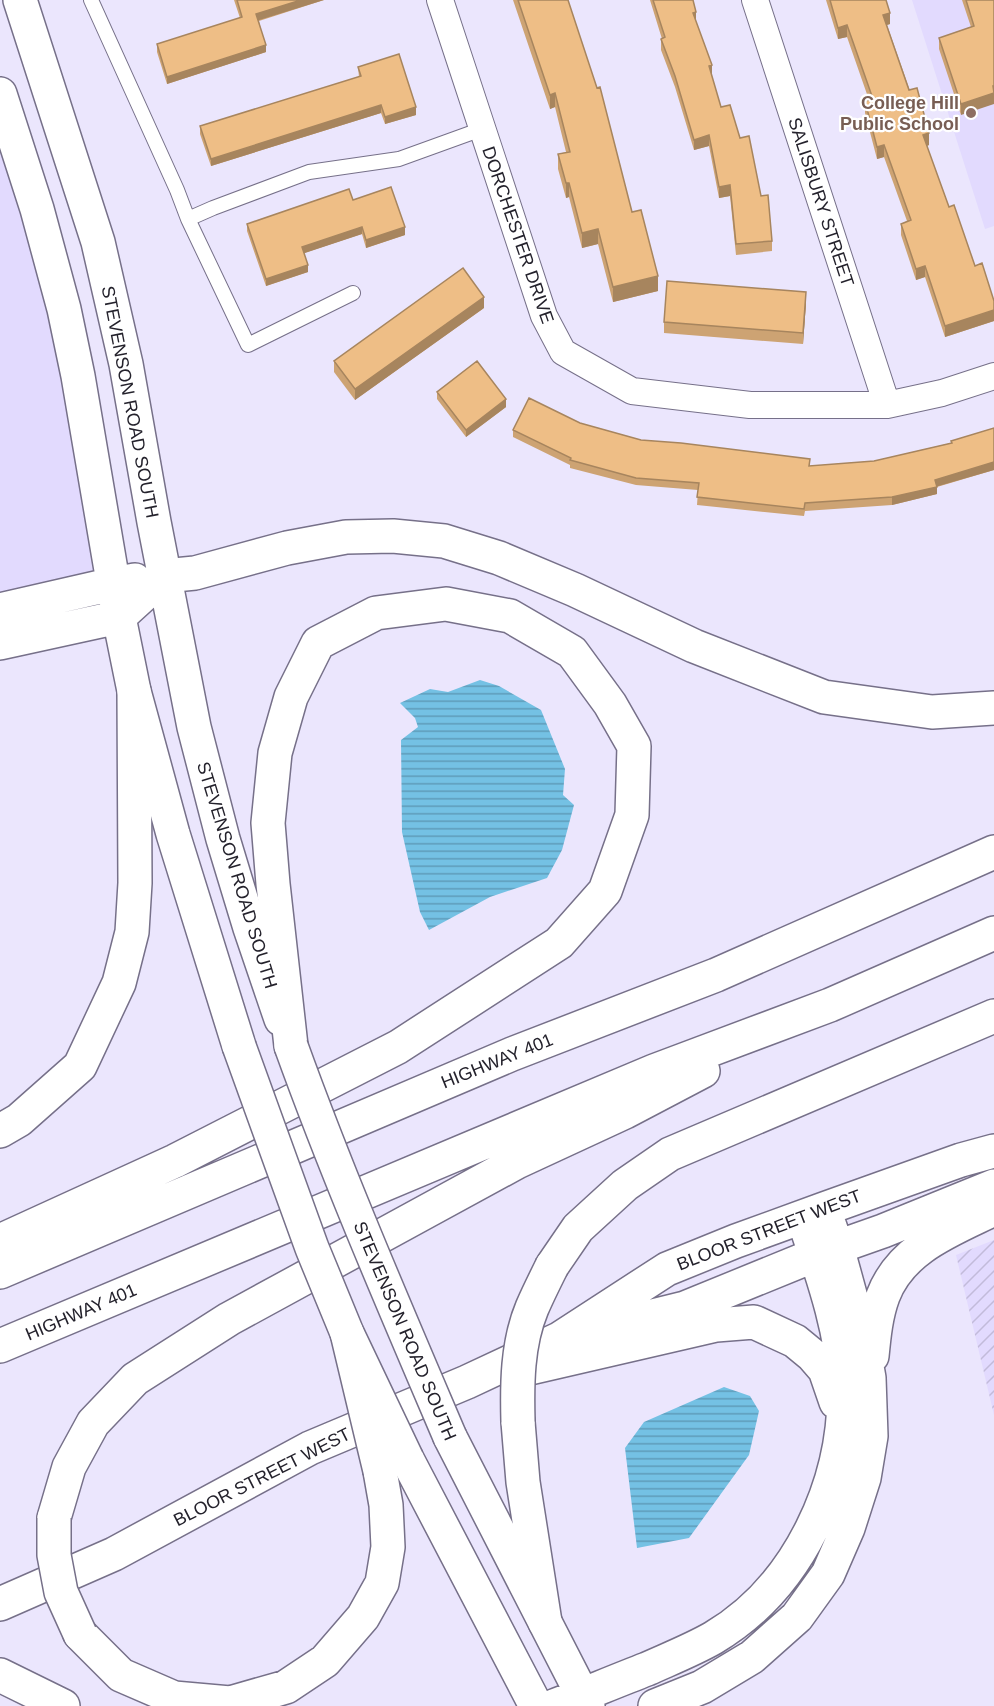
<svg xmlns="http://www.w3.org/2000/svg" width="994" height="1706" viewBox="0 0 994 1706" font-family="Helvetica,sans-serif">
<defs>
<pattern id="industrial-furrows" width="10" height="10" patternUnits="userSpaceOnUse" patternTransform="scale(1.5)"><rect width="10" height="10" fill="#e2dafe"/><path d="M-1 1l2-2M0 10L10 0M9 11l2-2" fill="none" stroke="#c2bbda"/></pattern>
<pattern id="water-rules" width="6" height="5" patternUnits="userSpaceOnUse" patternTransform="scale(1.5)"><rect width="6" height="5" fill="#74c1e4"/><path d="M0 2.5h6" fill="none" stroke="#5f9cb9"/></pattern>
</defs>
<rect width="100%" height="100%" fill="#ebe6fd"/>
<path fill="#e2dafe" d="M 912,0 L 994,0 L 994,226 L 985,229 Z
M 0,134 L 45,276 L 108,581 L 0,607 Z"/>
<path fill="url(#industrial-furrows)" d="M 994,1240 L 994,1415 L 956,1255 Z"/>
<path fill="url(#water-rules)" d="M 480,680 L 499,686 L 541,710 L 565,769 L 563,795 L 574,805 L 562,850 L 547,878 L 490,897 L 429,930 L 420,912 L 402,832 L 401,740 L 418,727 L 415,718 L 400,703 L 430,689 L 448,692 Z
M 724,1387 L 750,1396 L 759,1411 L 749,1455 L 689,1538 L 637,1548 L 625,1448 L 644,1422 Z"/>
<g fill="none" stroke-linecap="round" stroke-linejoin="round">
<defs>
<path id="service" d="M 91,0 L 177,190 L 188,219 L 213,208 L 309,172 L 399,159 L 482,129
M 188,219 L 248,345 L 353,293"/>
<path id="minor" d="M 440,0 L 544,316 L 563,352 L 632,391 L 750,405 L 887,405 L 942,393 L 994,376
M 755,0 L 887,405"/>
<path id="secondary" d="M 20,0 L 98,242 L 126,364 L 154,522 L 194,727 L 223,839 L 250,928 L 281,1019
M 0,94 L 37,209 L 64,309 L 78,376 L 119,617 L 134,691 L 173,834 L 239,1046
M 0,610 L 113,584 L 135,580
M 0,643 L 119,617 L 164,576
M 584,1333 L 685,1308 L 815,1255 L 883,1231 L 994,1186
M 872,1356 C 874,1335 876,1315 883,1296 C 901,1248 951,1230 994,1209
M 530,1368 L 716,1325 L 754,1322 L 795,1341 L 812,1355 L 825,1370 L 836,1402
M 450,1437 L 588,1706
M 407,1459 L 536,1706
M 0,1604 L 114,1554 L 310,1448 L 467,1382 L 559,1339 L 667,1269 L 736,1241 L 824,1209 L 961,1160 L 994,1151
M 554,1706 C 585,1694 616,1681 647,1669 C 669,1659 692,1650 713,1638 C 799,1587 847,1482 844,1384 C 842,1328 820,1269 803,1217
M 655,1706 L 702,1687 L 752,1657 L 797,1617 L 828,1574 L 848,1528 L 864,1478 L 871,1436 L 869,1378 L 862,1338 L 837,1247 L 824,1209"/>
<path id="motorway" d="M 164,576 L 195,573 L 287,548 L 346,537 L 393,536 L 444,541 L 499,558 L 575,590 L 694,646 L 824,697 L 932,712 L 994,708
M 0,1131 L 19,1120 L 80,1066 L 119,983 L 132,932 L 135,883 L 134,691
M 0,1241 L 175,1161 L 398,1047 L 559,943 L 605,891 L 632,815 L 634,746 L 610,704 L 572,652 L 510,616 L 446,604 L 376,613 L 318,643 L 291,697 L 275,753 L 268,823 L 273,884 L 291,1046
M 552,1266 L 578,1228 L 625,1185 L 670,1154 L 994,1016
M 0,1272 L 512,1054 L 716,975 L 994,852
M 0,1346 L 654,1071 L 830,1005 L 994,933
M 518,1422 L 523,1482 L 545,1622
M 54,1518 L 69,1467 L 93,1423 L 135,1379 L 229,1319 L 427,1211 L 517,1162 L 625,1112 L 703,1071
M 80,1634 L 121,1675 L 174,1698 L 230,1703 L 286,1687 L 325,1661 L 363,1617 L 382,1583 L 388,1547 L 386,1505 L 380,1471
M 0,1675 L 63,1706"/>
</defs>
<use href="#service" stroke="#767089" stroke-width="16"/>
<use href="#minor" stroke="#767089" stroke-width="28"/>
<use href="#secondary" stroke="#767089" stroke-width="36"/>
<use href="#motorway" stroke="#767089" stroke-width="36"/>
<use href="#service" stroke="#fff" stroke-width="14"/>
<use href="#minor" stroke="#fff" stroke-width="26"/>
<use href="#secondary" stroke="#fff" stroke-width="33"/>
<use href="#motorway" stroke="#fff" stroke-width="33"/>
<defs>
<path id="secondary-bridge" d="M 239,1046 L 312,1248 L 347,1333 L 407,1459
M 291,1046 C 339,1179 395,1308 450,1437"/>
<path id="motorway-bridge" d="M 347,1333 L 380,1471
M 518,1422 C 517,1385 517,1344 532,1308 C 538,1294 545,1280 552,1266
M 54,1518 L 54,1555 L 61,1592 L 80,1634"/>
</defs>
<use href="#secondary-bridge" stroke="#767089" stroke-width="36" stroke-linecap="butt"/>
<use href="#motorway-bridge" stroke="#767089" stroke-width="36" stroke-linecap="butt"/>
<use href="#secondary-bridge" stroke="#fff" stroke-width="33"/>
<use href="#motorway-bridge" stroke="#fff" stroke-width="33"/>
</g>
<path fill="#cda373" d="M 234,0 L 324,0 L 259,21 L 266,52 L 167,84 L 157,52 L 157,44 L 240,18 Z
M 513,0 L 568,0 L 632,212 L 658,291 L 613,302 L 598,244 L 582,248 L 569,197 L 566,198 L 558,169 L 558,154 L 566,152 L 555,107 L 550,109 Z
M 650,0 L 693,0 L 696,23 L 721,107 L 740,138 L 761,196 L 772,241 L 772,251 L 736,255 L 730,196 L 719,198 L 709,146 L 694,150 L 675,87 L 661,50 L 661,39 L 662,39 Z
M 826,0 L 886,0 L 890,24 L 887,25 L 929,145 L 927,146 L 949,207 L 975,266 L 994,301 L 994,321 L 945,337 L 925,277 L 916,280 L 901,235 L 901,224 L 907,221 L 884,157 L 877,159 L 865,113 L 865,101 L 869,100 L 847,37 L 838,39 Z
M 962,0 L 994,0 L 961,115 L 939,49 L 939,38 L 971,27 Z
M 358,67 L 416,115 L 385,124 L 381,113 L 211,166 L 200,134 L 200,126 L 359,77 Z
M 353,200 L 405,235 L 366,248 L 362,234 L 304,253 L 308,272 L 266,286 L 247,231 L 247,224 Z
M 806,303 L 803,344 L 664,333 L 664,322 Z
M 484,308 L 355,400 L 334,372 L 334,361 Z
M 437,392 L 506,407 L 466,437 L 437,399 Z
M 580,423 L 641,440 L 810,466 L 874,461 L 951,443 L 951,441 L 994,428 L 994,470 L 937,487 L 937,494 L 892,505 L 805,511 L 804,516 L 697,505 L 698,490 L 636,485 L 570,468 L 570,465 L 513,437 L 513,430 Z"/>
<path fill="#a7855e" d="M 301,0 L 324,0 L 256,21 L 256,14 Z
M 696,12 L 696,23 L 693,13 Z
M 890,13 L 890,24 L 883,26 L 883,15 Z
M 847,25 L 847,37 L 838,39 L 838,28 Z
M 266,45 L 266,52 L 167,84 L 167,77 Z
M 712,65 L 712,76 L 709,66 Z
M 993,86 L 994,86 L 994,104 L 961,115 L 961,104 Z
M 555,93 L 555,107 L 550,109 L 550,95 Z
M 381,105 L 381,113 L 211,166 L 211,159 Z
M 416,107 L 416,115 L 385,124 L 385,117 Z
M 929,133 L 929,145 L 923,147 L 923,135 Z
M 709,135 L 709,146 L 694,150 L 694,140 Z
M 884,145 L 884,157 L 877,159 L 877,147 Z
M 566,183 L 569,183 L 569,197 L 566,198 Z
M 730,185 L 730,196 L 719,198 L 719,187 Z
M 362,227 L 362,234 L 302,254 L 302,247 Z
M 405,227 L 405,235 L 366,248 L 366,240 Z
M 598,229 L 598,244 L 582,248 L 582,233 Z
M 308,265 L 308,272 L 266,286 L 266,279 Z
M 925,266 L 925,277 L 916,280 L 916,269 Z
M 658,276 L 658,291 L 613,302 L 613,287 Z
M 806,292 L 806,303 L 803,344 L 803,333 Z
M 484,297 L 484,308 L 355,400 L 355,389 Z
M 994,310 L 994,321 L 945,337 L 945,326 Z
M 506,399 L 506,407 L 466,437 L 466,430 Z
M 994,462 L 994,470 L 935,487 L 935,480 Z
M 937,487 L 937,494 L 892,505 L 892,497 Z"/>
<path fill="#eebe86" stroke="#a7855e" stroke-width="1.5" d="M 237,0 L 301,0 L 256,14 L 266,45 L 167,77 L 157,44 L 242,17 Z
M 518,0 L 568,0 L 597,88 L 600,87 L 632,212 L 641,210 L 658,276 L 613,287 L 598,229 L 582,233 L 569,183 L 566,183 L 558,154 L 570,152 L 555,93 L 550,95 Z
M 653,0 L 693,0 L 696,12 L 693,13 L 712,65 L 709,66 L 721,107 L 730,105 L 740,138 L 749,136 L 761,196 L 768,195 L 772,241 L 736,244 L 730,185 L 719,187 L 709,135 L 694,140 L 675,76 L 661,39 L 665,37 Z
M 830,0 L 886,0 L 890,13 L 883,15 L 909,90 L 917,88 L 929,133 L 923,135 L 949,207 L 954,205 L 975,266 L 982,263 L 994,301 L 994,310 L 945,326 L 925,266 L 916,269 L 901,224 L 911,220 L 884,145 L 877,147 L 865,101 L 873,99 L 847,25 L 838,28 Z
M 966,0 L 994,0 L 994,86 L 993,86 L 994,93 L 961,104 L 939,38 L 974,26 Z
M 399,54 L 416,107 L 385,117 L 381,105 L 211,159 L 200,126 L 361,76 L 358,67 Z
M 391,187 L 405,227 L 366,240 L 362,227 L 302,247 L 308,265 L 266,279 L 247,224 L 349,189 L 353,200 Z
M 463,268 L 484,297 L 355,389 L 334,361 Z
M 667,281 L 806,292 L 803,333 L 664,322 Z
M 477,361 L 506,399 L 466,430 L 437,392 Z
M 529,398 L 580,423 L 641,440 L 681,443 L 810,459 L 809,466 L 874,461 L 952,443 L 951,441 L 994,428 L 994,462 L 935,480 L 937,487 L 892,497 L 805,503 L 804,509 L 697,497 L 699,483 L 636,478 L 570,460 L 571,458 L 513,430 Z"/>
<circle fill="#8d6e63" stroke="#fff" stroke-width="2" cx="971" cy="113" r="6"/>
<g text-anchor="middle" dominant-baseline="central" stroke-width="4.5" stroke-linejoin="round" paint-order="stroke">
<g font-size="18" font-weight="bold" fill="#785e54" stroke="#fff" text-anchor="end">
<text x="959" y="103">College Hill<tspan x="959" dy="21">Public School</tspan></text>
</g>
<g font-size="18" fill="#24222c" stroke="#fff">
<text transform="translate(821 202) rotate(72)">SALISBURY STREET</text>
<text transform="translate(518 235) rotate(71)">DORCHESTER DRIVE</text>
<text transform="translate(130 402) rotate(79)">STEVENSON ROAD SOUTH</text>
<text transform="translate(237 875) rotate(73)">STEVENSON ROAD SOUTH</text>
<text transform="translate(497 1061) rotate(-22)">HIGHWAY 401</text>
<text transform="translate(769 1230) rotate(-21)">BLOOR STREET WEST</text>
<text transform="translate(81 1312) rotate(-23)">HIGHWAY 401</text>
<text transform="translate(405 1331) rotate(67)">STEVENSON ROAD SOUTH</text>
<text transform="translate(262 1477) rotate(-27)">BLOOR STREET WEST</text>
</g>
</g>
</svg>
